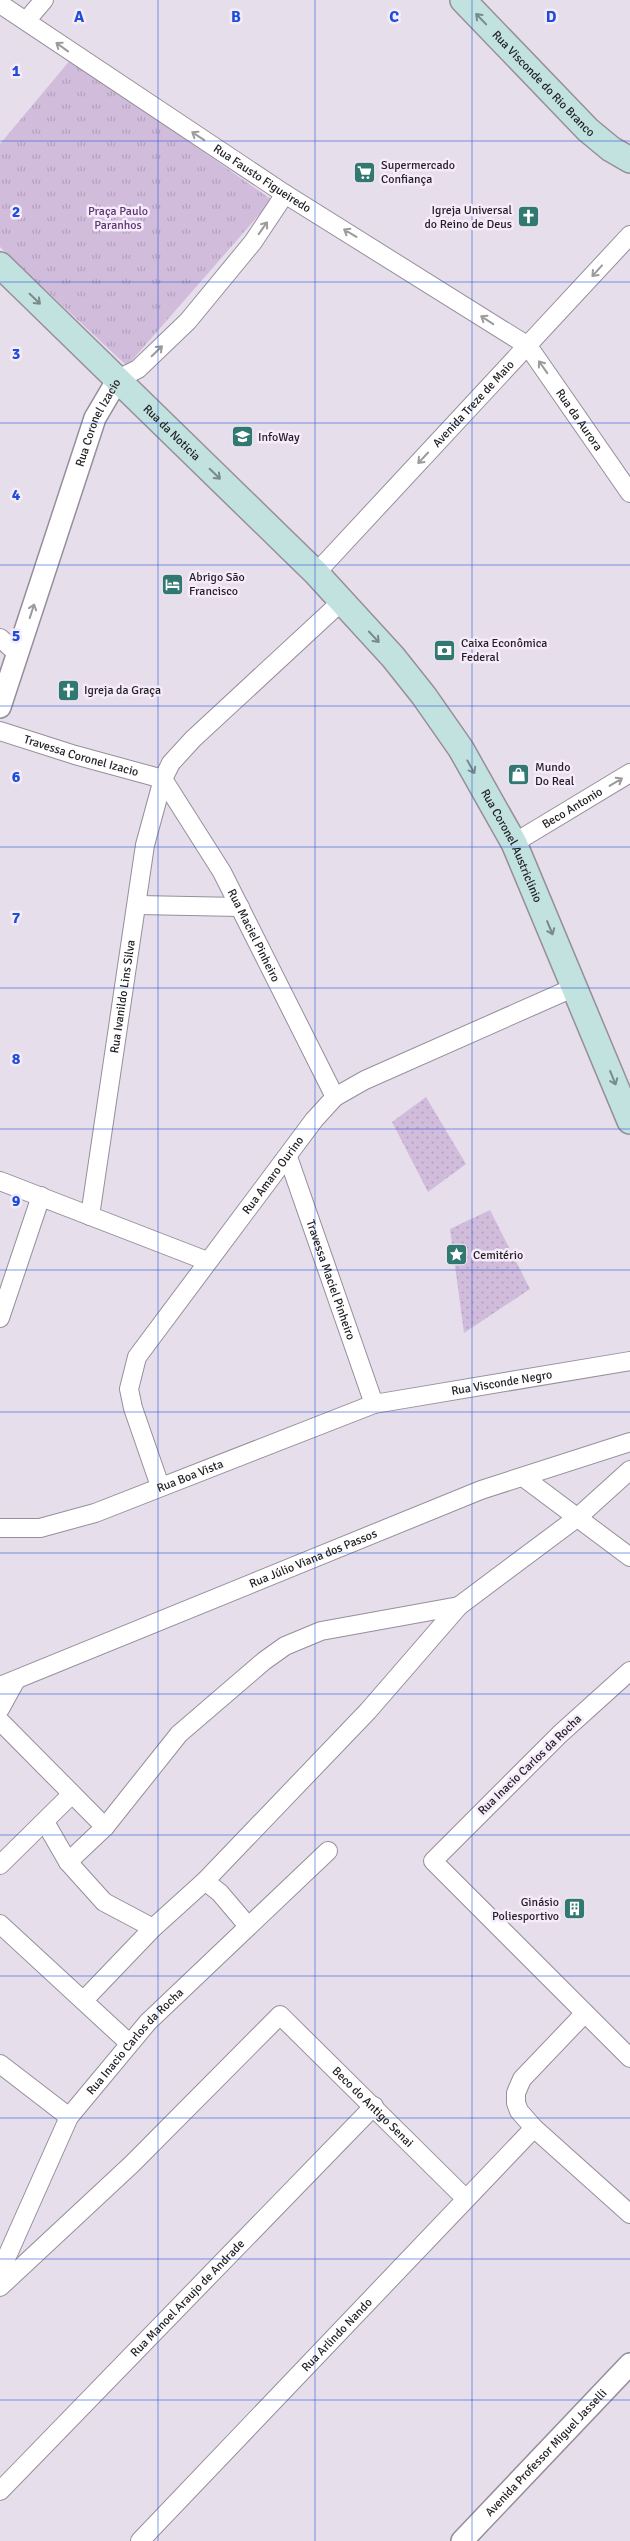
<svg xmlns="http://www.w3.org/2000/svg" width="630" height="2541" viewBox="0 0 630 2541" font-family="Signika,sans-serif">
<defs>
<pattern id="grass-dots" width="8" height="8" patternUnits="userSpaceOnUse" patternTransform="scale(1.25)"><rect width="8" height="8" fill="#d1bcdc"/><path d="M2 2h.1M6 6h.1" fill="none" stroke="#b3a1bd" stroke-width="1.8" stroke-linecap="round"/></pattern>
<pattern id="park-tufts" width="24" height="20" patternUnits="userSpaceOnUse" patternTransform="scale(1.25)"><rect width="24" height="20" fill="#d1bcdc"/><path d="M3 7l-1-3M5 7V3M7 7l1-3M15 17l-1-3M17 17v-4M19 17l1-3" fill="none" stroke="#b3a1bd"/></pattern>
</defs>
<rect width="100%" height="100%" fill="#e7deec"/>
<path fill="url(#grass-dots)" d="M 426,1097 L 466,1164 L 428,1192 L 392,1122 Z
M 490,1210 L 530,1289 L 464,1333 L 450,1229 Z"/>
<path fill="url(#park-tufts)" d="M 71,59 L 272,200 L 127,366 L 0,247 L 0,144 Z"/>
<g fill="none" stroke-linecap="round" stroke-linejoin="round">
<defs>
<g id="minor">
<path id="s1" d="M 0,4 L 285,194 L 528,346 L 630,493"/>
<path d="M 26,21 L 44,0"/>
<path d="M 118,379 L 138,369 L 188,321 L 253,242 L 285,194"/>
<path id="s2" d="M 316,573 L 630,235"/>
<path d="M 0,638 L 18,654"/>
<path id="s3" d="M 0,731 L 75,755 L 163,779"/>
<path id="s4" d="M 163,779 L 222,872 L 335,1097"/>
<path id="s5" d="M 514,843 L 630,773"/>
<path d="M 138,905 L 240,907"/>
<path id="s6" d="M 288,1157 L 374,1404"/>
<path d="M 0,1181 L 207,1261"/>
<path id="s7" d="M 90,1216 L 145,845 L 163,779 L 171,763 L 193,739 L 341,602"/>
<path d="M 0,1318 L 41,1196"/>
<path d="M 523,1477 L 630,1557"/>
<path id="s8" d="M 160,1486 L 133,1408 L 129,1389 L 137,1357 L 314,1120 L 335,1097 L 365,1080 L 575,987"/>
<path id="s9" d="M 0,1528 L 40,1528 L 95,1513 L 374,1404 L 630,1361"/>
<path d="M 630,1671 L 560,1734 L 433,1861 L 630,2058"/>
<path id="s10" d="M 0,1686 L 481,1490 L 630,1442"/>
<path d="M 0,1709 L 16,1680"/>
<path d="M 0,1721 L 105,1827"/>
<path d="M 45,1822 L 68,1862 L 104,1902 L 153,1928"/>
<path d="M 68,1862 L 105,1827 L 179,1734 L 264,1661 L 285,1646 L 321,1631 L 459,1606"/>
<path d="M 0,1865 L 72,1794"/>
<path d="M 205,1881 L 220,1893 L 248,1926"/>
<path d="M 0,1924 L 129,2043"/>
<path d="M 84,2000 L 153,1928 L 205,1881 L 368,1711 L 459,1606 L 578,1517 L 630,1470"/>
<path d="M 585,2013 L 522,2079 L 516,2093 L 516,2103 L 519,2111 L 534,2128 L 630,2214"/>
<path d="M 0,2064 L 69,2117"/>
<path id="s11" d="M 0,2272 L 69,2117 L 148,2022 L 328,1851"/>
<path id="s12" d="M 0,2287 L 132,2164 L 280,2015 L 466,2199"/>
<path id="s13" d="M 0,2491 L 374,2106"/>
<path id="s14" d="M 140,2541 L 534,2128"/>
</g>
<g id="tertiary">
<path id="s15" d="M 0,707 L 95,418 L 118,379"/>
<path id="s16" d="M 462,2541 L 630,2364"/>
</g>
<g id="secondary">
<path id="s17" d="M 463,0 L 588,130 L 611,149 L 630,160"/>
<path id="s18" d="M 0,265 L 316,573 L 393,657 L 424,696 L 461,749 L 514,843 L 630,1121"/>
</g>
</defs>
<use href="#minor" stroke="#978e9b" stroke-width="20"/>
<use href="#tertiary" stroke="#978e9b" stroke-width="24"/>
<use href="#secondary" stroke="#978e9b" stroke-width="28"/>
<use href="#minor" stroke="#fff" stroke-width="18"/>
<use href="#tertiary" stroke="#fff" stroke-width="21"/>
<use href="#secondary" stroke="#c1e2df" stroke-width="25"/>
</g>
<defs><path id="oneway-shaft" d="M-6 0H5M1.5-3L5.5 0L1.5 3" fill="none" stroke-width="1.6" stroke-linecap="round" stroke-linejoin="round" transform="scale(1.25)"/></defs>
<g stroke="#798a8b">
<use href="#oneway-shaft" transform="translate(481 19) rotate(-134)"/>
<use href="#oneway-shaft" transform="translate(35 299) rotate(44)"/>
<use href="#oneway-shaft" transform="translate(215 474) rotate(44)"/>
<use href="#oneway-shaft" transform="translate(374 637) rotate(47)"/>
<use href="#oneway-shaft" transform="translate(471 767) rotate(61)"/>
<use href="#oneway-shaft" transform="translate(550 928) rotate(67)"/>
<use href="#oneway-shaft" transform="translate(613 1078) rotate(68)"/>
</g>
<g stroke="#9c9a9c">
<use href="#oneway-shaft" transform="translate(62 47) rotate(-144)"/>
<use href="#oneway-shaft" transform="translate(198 136) rotate(-147)"/>
<use href="#oneway-shaft" transform="translate(263 228) rotate(-55)"/>
<use href="#oneway-shaft" transform="translate(350 233) rotate(-149)"/>
<use href="#oneway-shaft" transform="translate(597 271) rotate(132)"/>
<use href="#oneway-shaft" transform="translate(487 320) rotate(-147)"/>
<use href="#oneway-shaft" transform="translate(157 351) rotate(-44)"/>
<use href="#oneway-shaft" transform="translate(543 367) rotate(-125)"/>
<use href="#oneway-shaft" transform="translate(423 458) rotate(133)"/>
<use href="#oneway-shaft" transform="translate(32 611) rotate(-72)"/>
<use href="#oneway-shaft" transform="translate(616 782) rotate(-31)"/>
</g>
<path fill="none" stroke="#1d4ed8" stroke-width="1" stroke-opacity="0.55" d="M 158,0 L 158,2541M 315,0 L 315,2541M 472,0 L 472,2541M 0,141 L 630,141M 0,282 L 630,282M 0,423 L 630,423M 0,565 L 630,565M 0,706 L 630,706M 0,847 L 630,847M 0,988 L 630,988M 0,1129 L 630,1129M 0,1270 L 630,1270M 0,1412 L 630,1412M 0,1553 L 630,1553M 0,1694 L 630,1694M 0,1835 L 630,1835M 0,1976 L 630,1976M 0,2118 L 630,2118M 0,2259 L 630,2259M 0,2400 L 630,2400"/>
<defs>
<symbol id="supermarket-square" viewBox="-11 -11 22 22"><rect x="-9" y="-9" width="18" height="18" rx="4" fill="#317871" stroke="#f5ebfa"/><path d="M-6-5.5h2.5l.6 2H6L4.5 2H-2.5L-4.4-4H-6ZM-1.5 3.2a1.3 1.3 0 1 0 .1 0ZM3 3.2a1.3 1.3 0 1 0 .1 0Z" fill="#fff"/></symbol>
<symbol id="church-square" viewBox="-11 -11 22 22"><rect x="-9" y="-9" width="18" height="18" rx="4" fill="#317871" stroke="#f5ebfa"/><path d="M-1.2-6h2.4v3.5h3.3v2.4h-3.3V6h-2.4V-.1h-3.3v-2.4h3.3Z" fill="#fff"/></symbol>
<symbol id="university-square" viewBox="-11 -11 22 22"><rect x="-9" y="-9" width="18" height="18" rx="4" fill="#317871" stroke="#f5ebfa"/><path d="M0-5L7-2L0 1L-7-2ZM-4 1L0 2.5L4 1V4Q0 6-4 4Z" fill="#fff"/></symbol>
<symbol id="hotel-square" viewBox="-11 -11 22 22"><rect x="-9" y="-9" width="18" height="18" rx="4" fill="#317871" stroke="#f5ebfa"/><path d="M-6-4.5h1.5V1H6V5H4.5V3h-9V5H-6ZM-4 0a1.8 1.8 0 1 1 3.6 0ZM.5 0V-2.5h3Q6-2.5 6 0Z" fill="#fff"/></symbol>
<symbol id="bank-square" viewBox="-11 -11 22 22"><rect x="-9" y="-9" width="18" height="18" rx="4" fill="#317871" stroke="#f5ebfa"/><path d="M-6-4H6V4H-6ZM0-2.3a2.3 2.3 0 1 0 0 4.6a2.3 2.3 0 1 0 0-4.6Z" fill="#fff"/></symbol>
<symbol id="shop-square" viewBox="-11 -11 22 22"><rect x="-9" y="-9" width="18" height="18" rx="4" fill="#317871" stroke="#f5ebfa"/><path d="M-5-2.5h2.3a2.7 3.5 0 0 1 5.4 0H5L5.5 6h-11ZM-1.5-2.5h3a1.5 2.3 0 0 0-3 0Z" fill="#fff"/></symbol>
<symbol id="sight-square" viewBox="-11 -11 22 22"><rect x="-9" y="-9" width="18" height="18" rx="4" fill="#317871" stroke="#f5ebfa"/><path d="M0-6L1.8-2.2L6-1.7L2.9 1.2L3.7 5.4L0 3.3L-3.7 5.4L-2.9 1.2L-6-1.7L-1.8-2.2Z" fill="#fff"/></symbol>
<symbol id="building-square" viewBox="-11 -11 22 22"><rect x="-9" y="-9" width="18" height="18" rx="4" fill="#317871" stroke="#f5ebfa"/><path d="M-4-6H4V6H1V3H-1V6H-4ZM-2.5-4.3h1.7v1.8h-1.7ZM.8-4.3h1.7v1.8H.8ZM-2.5-1h1.7V.8h-1.7ZM.8-1h1.7V.8H.8Z" fill="#fff"/></symbol>
</defs>
<g fill-rule="evenodd">
<use href="#supermarket-square" x="352" y="160" width="25" height="25"/>
<use href="#church-square" x="516" y="204" width="25" height="25"/>
<use href="#university-square" x="230" y="424" width="25" height="25"/>
<use href="#hotel-square" x="160" y="572" width="25" height="25"/>
<use href="#bank-square" x="432" y="638" width="25" height="25"/>
<use href="#church-square" x="56" y="678" width="25" height="25"/>
<use href="#shop-square" x="506" y="762" width="25" height="25"/>
<use href="#sight-square" x="444" y="1242" width="25" height="25"/>
<use href="#building-square" x="562" y="1896" width="25" height="25"/>
</g>
<g text-anchor="middle" dominant-baseline="central" stroke-width="5" stroke-linejoin="round" paint-order="stroke">
<g font-size="12" fill="#221f24" stroke="#f5ebfa">
<text stroke="none"><textPath href="#s17" startOffset="116">Rua Visconde do Rio Branco</textPath></text>
<text stroke="none"><textPath href="#s1" startOffset="315">Rua Fausto Figueiredo</textPath></text>
<text stroke="none"><textPath href="#s2" startOffset="231">Avenida Treze de Maio</textPath></text>
<text stroke="none"><textPath href="#s1" startOffset="719">Rua da Aurora</textPath></text>
<text stroke="none"><textPath href="#s15" startOffset="301">Rua Coronel Izacio</textPath></text>
<text stroke="none"><textPath href="#s18" startOffset="240">Rua da Noticia</textPath></text>
<text stroke="none"><textPath href="#s3" startOffset="85">Travessa Coronel Izacio</textPath></text>
<text stroke="none"><textPath href="#s5" startOffset="68">Beco Antonio</textPath></text>
<text stroke="none"><textPath href="#s18" startOffset="779">Rua Coronel Austriclinio</textPath></text>
<text stroke="none"><textPath href="#s4" startOffset="181">Rua Maciel Pinheiro</textPath></text>
<text stroke="none"><textPath href="#s7" startOffset="222">Rua Ivanildo Lins Silva</textPath></text>
<text stroke="none"><textPath href="#s8" startOffset="362">Rua Amaro Ourino</textPath></text>
<text stroke="none"><textPath href="#s6" startOffset="130">Travessa Maciel Pinheiro</textPath></text>
<text stroke="none"><textPath href="#s9" startOffset="526">Rua Visconde Negro</textPath></text>
<text stroke="none"><textPath href="#s9" startOffset="199">Rua Boa Vista</textPath></text>
<text stroke="none"><textPath href="#s10" startOffset="338">Rua Júlio Viana dos Passos</textPath></text>
<text transform="translate(530 1765) rotate(-44)">Rua Inacio Carlos da Rocha</text>
<text stroke="none"><textPath href="#s11" startOffset="270">Rua Inacio Carlos da Rocha</textPath></text>
<text stroke="none"><textPath href="#s12" startOffset="521">Beco do Antigo Senai</textPath></text>
<text stroke="none"><textPath href="#s13" startOffset="269">Rua Manoel Araujo de Andrade</textPath></text>
<text stroke="none"><textPath href="#s14" startOffset="285">Rua Arlindo Nando</textPath></text>
<text stroke="none"><textPath href="#s16" startOffset="122">Avenida Professor Miguel Jasselli</textPath></text>
</g>
<g font-size="12" fill="#221f24" stroke="#f5ebfa" text-anchor="start">
<text x="381" y="165">Supermercado<tspan x="381" dy="14">Confiança</tspan></text>
<text x="512" y="210" text-anchor="end">Igreja Universal<tspan x="512" dy="14">do Reino de Deus</tspan></text>
<text x="258" y="437">InfoWay</text>
<text x="189" y="577">Abrigo São<tspan x="189" dy="14">Francisco</tspan></text>
<text x="461" y="643">Caixa Econômica<tspan x="461" dy="14">Federal</tspan></text>
<text x="84" y="690">Igreja da Graça</text>
<text x="535" y="767">Mundo<tspan x="535" dy="14">Do Real</tspan></text>
<text x="473" y="1255">Cemitério</text>
<text x="559" y="1902" text-anchor="end">Ginásio<tspan x="559" dy="14">Poliesportivo</tspan></text>
</g>
<g font-size="12" fill="#5d3670" stroke="#f5ebfa">
<text x="118" y="211">Praça Paulo<tspan x="118" dy="14">Paranhos</tspan></text>
</g>
</g>
<g font-size="16" text-anchor="middle" font-weight="bold" fill="#1d4ed8" stroke="#f5ebfa" stroke-width="5" stroke-linejoin="round" paint-order="stroke">
<text x="79" y="22">A</text>
<text x="236" y="22">B</text>
<text x="394" y="22">C</text>
<text x="551" y="22">D</text>
<text x="16" y="76">1</text>
<text x="16" y="217">2</text>
<text x="16" y="359">3</text>
<text x="16" y="500">4</text>
<text x="16" y="641">5</text>
<text x="16" y="782">6</text>
<text x="16" y="923">7</text>
<text x="16" y="1064">8</text>
<text x="16" y="1206">9</text>
</g>
</svg>
